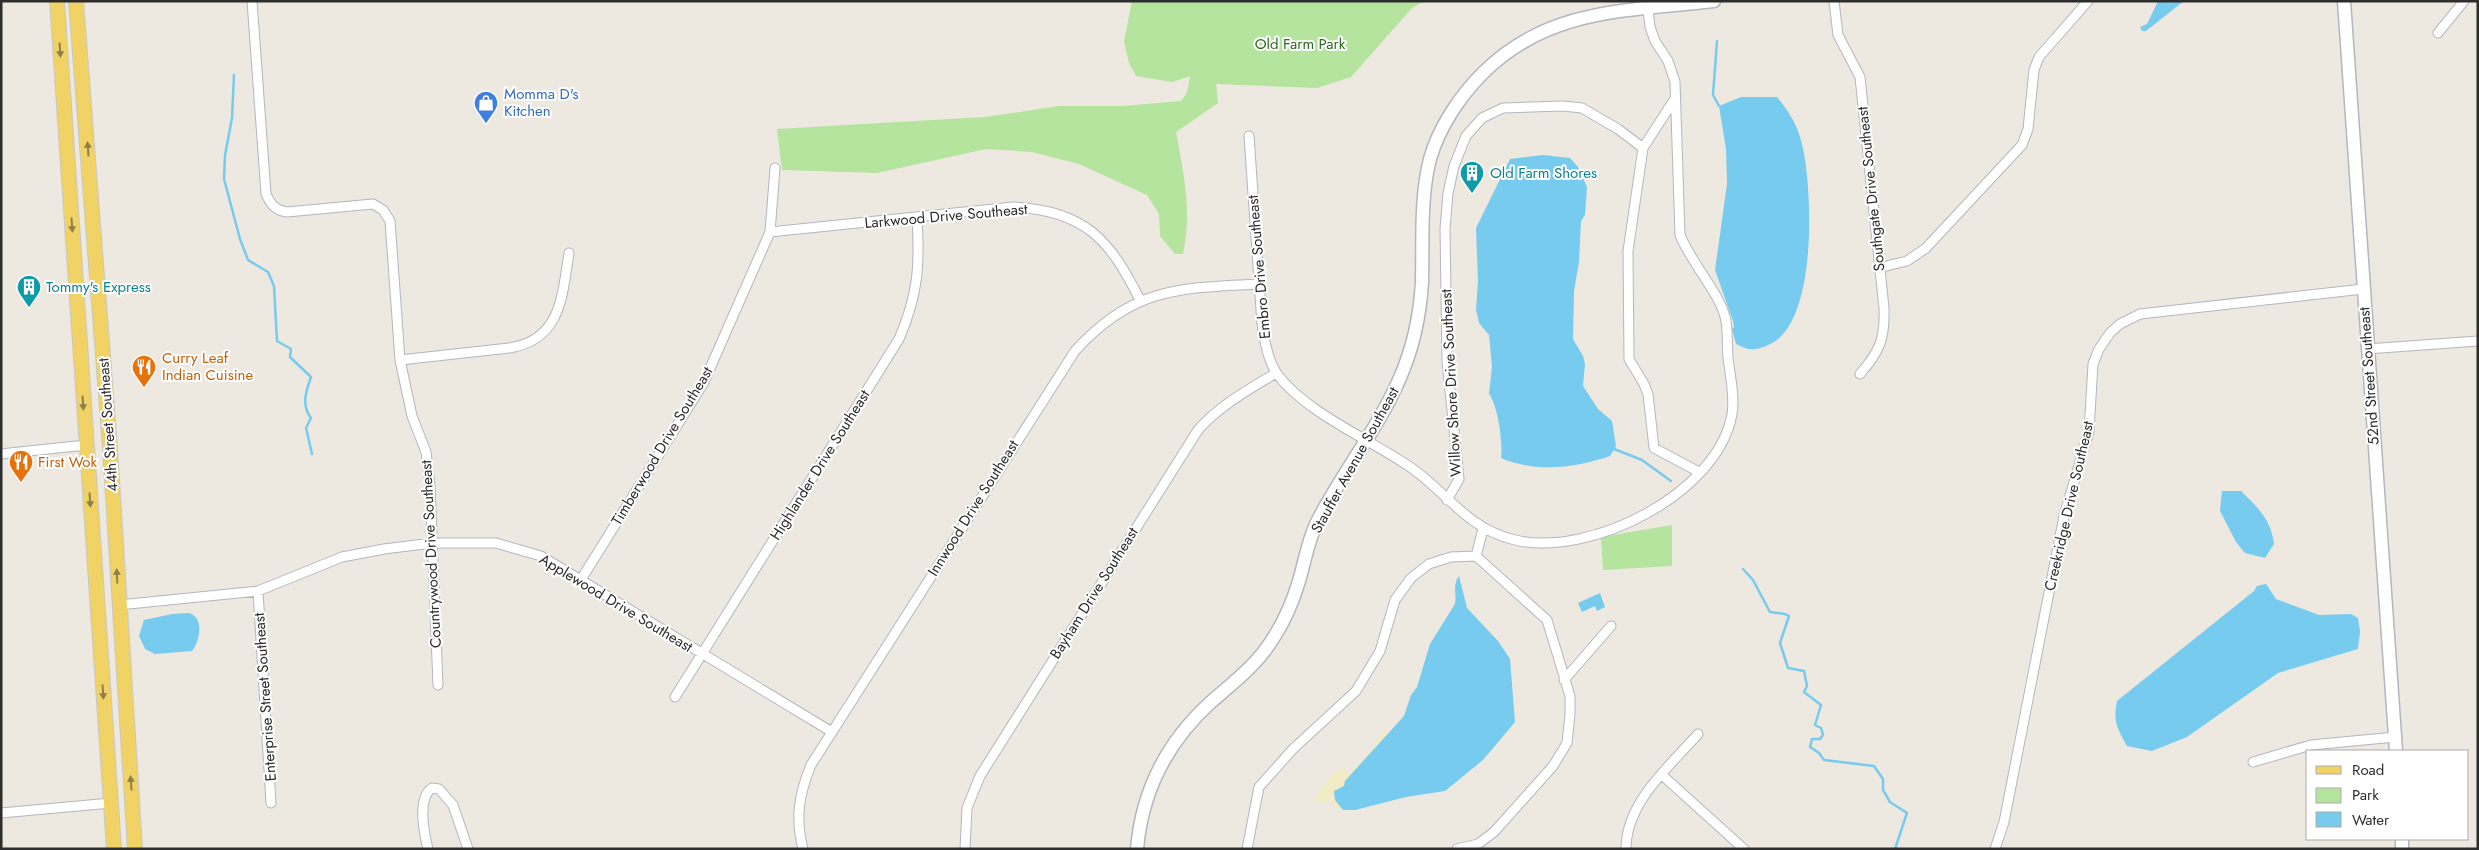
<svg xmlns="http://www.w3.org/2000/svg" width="2479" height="850" viewBox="0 0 2479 850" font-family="Jost,sans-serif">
<rect width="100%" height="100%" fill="#eee9e0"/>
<path fill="#b4e49e" d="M 1132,1 L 1425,1 L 1412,8 L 1351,77 L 1317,88 L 1216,84 L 1218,103 L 1176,132 C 1184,175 1192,210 1183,254 L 1175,254 L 1160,236 L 1159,214 L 1147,195 L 1079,164 L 1032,152 L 986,149 L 877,173 L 782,170 L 777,129 L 985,117 L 1059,106 L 1123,106 L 1181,101 L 1187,93 L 1190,76 L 1172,82 L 1136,76 L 1129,63 L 1124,41 Z
M 1672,525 L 1672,566 L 1603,570 L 1601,537 Z"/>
<path fill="#f2ecc5" d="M 1383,731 L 1388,732 L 1376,749 L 1345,781 L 1344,786 L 1334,791 L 1334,799 L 1342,809 L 1337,809 L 1332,804 L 1330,796 L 1326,802 L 1314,802 C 1318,788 1329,778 1342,768 L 1345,770 L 1346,776 L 1349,775 L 1372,749 Z"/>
<path fill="#76cbee" d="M 2158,1 L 2184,1 L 2146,31 L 2142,31 L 2140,27 L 2147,24 Z
M 1741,97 L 1777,97 C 1789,111 1798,126 1802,144 C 1813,188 1818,326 1768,345 C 1755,351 1749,351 1736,344 L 1732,329 L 1734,327 L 1733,321 L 1715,270 L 1727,184 L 1726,149 L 1719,106 Z
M 1543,155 L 1570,158 L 1578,167 L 1587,187 L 1585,215 L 1581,221 L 1579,262 L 1574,291 L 1573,339 L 1583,356 L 1585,364 L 1583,386 L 1598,409 L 1612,421 L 1616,446 L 1610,456 C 1575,468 1536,473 1501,458 C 1503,442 1498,406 1489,394 L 1492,367 L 1489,335 L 1479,323 L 1476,310 L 1478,281 L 1476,228 L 1510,159 Z
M 2222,491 L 2241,491 C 2258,508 2271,519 2274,544 L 2265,558 L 2245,553 L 2236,542 L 2220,511 Z
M 1459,576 L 1467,608 L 1498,641 L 1510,659 L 1515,722 L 1483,760 L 1445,791 L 1406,797 L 1355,810 L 1343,810 L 1335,800 L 1334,791 L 1344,786 L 1345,781 L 1404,716 L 1411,695 L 1417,687 L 1430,644 L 1455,604 C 1457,594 1452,586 1459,576 Z
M 2266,584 L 2276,599 L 2319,615 L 2351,614 L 2358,618 L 2360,632 L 2358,649 L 2278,673 L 2187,737 L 2152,751 L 2127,746 C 2117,728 2113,722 2117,701 L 2254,591 L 2257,586 Z
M 1600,593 L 1605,607 L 1597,611 L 1595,606 L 1582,612 L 1578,603 Z
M 188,613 C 205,616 200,641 192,651 L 155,654 L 145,649 L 139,636 L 144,620 L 172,614 Z"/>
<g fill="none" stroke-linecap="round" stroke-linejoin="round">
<path stroke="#76cbee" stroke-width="2.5" d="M 1717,41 L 1713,95 L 1719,106
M 234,75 L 232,118 L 225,155 L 224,179 L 240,239 L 248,260 L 268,272 L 274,286 L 277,341 L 291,349 L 290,357 L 311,377 C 306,391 301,405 311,418 L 306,428 L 312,454
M 1614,449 L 1642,460 L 1671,481
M 1743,569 L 1753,580 L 1770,612 L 1785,614 L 1789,616 L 1780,643 L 1788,668 L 1804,671 L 1807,686 L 1804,692 L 1821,705 L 1815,725 L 1821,728 L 1823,735 L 1820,739 L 1812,739 L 1810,747 L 1819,753 L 1824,760 L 1874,766 L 1883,779 L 1883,790 L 1890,802 L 1907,813 L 1895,849"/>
<defs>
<path id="street" d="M 252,1 L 266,194 C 271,205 275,210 287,212 L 373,204 L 383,210 L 390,221 L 400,360 L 412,416 L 426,452 L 430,485 L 438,685
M 1834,1 L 1838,35 L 1860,77 L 1884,308 C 1885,339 1880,351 1860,374
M 2438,33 L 2464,1
M 1674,100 L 1643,148 L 1628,251 L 1629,359 L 1644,384 L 1648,394 L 1654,448 L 1699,472
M 1249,136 L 1262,324 C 1264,339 1268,361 1277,374 C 1307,414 1372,440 1413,469 C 1449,495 1468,529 1515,540 C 1589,558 1718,494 1732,414 C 1735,396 1730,376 1728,358 C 1727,346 1728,333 1726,321 C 1721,294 1691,263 1680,235 L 1675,82 L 1668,61 L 1655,41 L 1650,27 L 1647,1
M 770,232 L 1013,207 C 1085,210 1110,240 1140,300
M 1878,268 L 1907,261 L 1926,248 L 2022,145 L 2028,129 L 2034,70 L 2039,57 L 2088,1
M 2367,349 L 2478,341
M 400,360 L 509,348 C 561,340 562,297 569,253
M 1,454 L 86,445
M 1447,500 L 1459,479 L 1447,361 L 1445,229 L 1448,193 L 1454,166 L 1466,136 L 1482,118 L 1503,108 L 1563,106 L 1582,108 L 1618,129 L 1643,148
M 1476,556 L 1483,529
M 582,578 L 704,382 L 770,232 L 775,168
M 258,591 L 271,803
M 119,605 L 258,591 L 342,557 L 384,549 L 432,543 L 496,543 L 541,556 L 832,732
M 1564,680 L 1611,626
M 675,697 L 899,339 C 918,295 920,266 917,218
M 2253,762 L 2311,745 L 2395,737
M 1662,775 L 1744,849
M 1,813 L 111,803
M 428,849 C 424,833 417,798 432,788 L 439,789 L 453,805 L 468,849
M 803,849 C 795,818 799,794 811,765 L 1075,351 C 1132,288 1178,288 1258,284
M 965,849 L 967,808 L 980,776 L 1198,430 C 1220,405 1248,390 1276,373
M 1247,849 L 1259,787 L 1293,749 L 1356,691 L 1380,651 L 1395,600 L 1411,578 L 1429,564 L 1451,557 L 1476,556
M 1457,849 L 1478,844 L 1494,832 L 1553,766 L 1567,743 L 1570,714 L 1570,696 L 1547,620 L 1476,556
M 1626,849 C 1626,802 1669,767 1698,734
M 1995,849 L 2004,822 L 2064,516 L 2089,431 L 2093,364 L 2099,349 L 2110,333 L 2120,324 L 2140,314 L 2363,289"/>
<path id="secondary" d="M 2344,1 L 2396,751
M 2402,839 L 2402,849
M 1137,849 C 1142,791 1168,741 1211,702 C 1234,682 1258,664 1274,637 C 1285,620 1293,601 1299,581 C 1305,561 1308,540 1317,522 C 1342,473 1377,430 1399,380 C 1413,349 1420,316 1422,282 C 1423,241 1420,198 1430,159 C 1439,127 1460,96 1483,73 C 1548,8 1628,11 1714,1"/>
<path id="primary" d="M 57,1 L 114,849
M 76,1 L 110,448 L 135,849"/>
</defs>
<use href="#street" stroke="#b3b6c0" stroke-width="11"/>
<use href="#secondary" stroke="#b3b6c0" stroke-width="15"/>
<use href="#primary" stroke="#c8c8c8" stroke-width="16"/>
<use href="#street" stroke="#fff" stroke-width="9"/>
<use href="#secondary" stroke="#fff" stroke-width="12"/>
<use href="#primary" stroke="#f0d364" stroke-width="14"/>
</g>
<defs><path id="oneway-solid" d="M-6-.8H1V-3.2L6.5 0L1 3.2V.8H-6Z" transform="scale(1.25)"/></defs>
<g fill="#8e8048">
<use href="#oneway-solid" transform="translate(60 50) rotate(86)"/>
<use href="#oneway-solid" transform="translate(88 149) rotate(-94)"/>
<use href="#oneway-solid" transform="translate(72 225) rotate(86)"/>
<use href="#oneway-solid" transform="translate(83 403) rotate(86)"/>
<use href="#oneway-solid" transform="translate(90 500) rotate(86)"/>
<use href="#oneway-solid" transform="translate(117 576) rotate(-93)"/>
<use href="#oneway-solid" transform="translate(103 692) rotate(86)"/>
<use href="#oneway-solid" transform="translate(131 783) rotate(-94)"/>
</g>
<defs>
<symbol id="shop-pin" viewBox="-11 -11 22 30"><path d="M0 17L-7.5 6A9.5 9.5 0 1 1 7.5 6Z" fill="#3f7fe0" stroke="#fff"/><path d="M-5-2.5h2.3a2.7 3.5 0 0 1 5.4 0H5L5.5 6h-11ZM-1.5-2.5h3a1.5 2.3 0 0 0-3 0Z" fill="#fff"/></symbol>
<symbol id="building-pin" viewBox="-11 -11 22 30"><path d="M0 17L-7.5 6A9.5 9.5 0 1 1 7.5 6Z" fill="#0f9aa8" stroke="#fff"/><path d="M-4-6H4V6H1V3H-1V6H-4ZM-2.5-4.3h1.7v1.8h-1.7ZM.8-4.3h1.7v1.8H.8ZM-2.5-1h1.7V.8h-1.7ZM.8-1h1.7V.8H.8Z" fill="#fff"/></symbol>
<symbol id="restaurant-pin" viewBox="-11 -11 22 30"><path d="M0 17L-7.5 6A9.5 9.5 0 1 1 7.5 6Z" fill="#e8710a" stroke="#fff"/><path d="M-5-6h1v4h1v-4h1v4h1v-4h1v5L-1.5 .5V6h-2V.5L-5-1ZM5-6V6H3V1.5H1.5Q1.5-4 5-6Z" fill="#fff"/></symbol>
</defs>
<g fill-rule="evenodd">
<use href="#shop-pin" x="472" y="89" width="28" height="38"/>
<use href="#building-pin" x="1458" y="159" width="28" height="38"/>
<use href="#building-pin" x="15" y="273" width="28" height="38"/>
<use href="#restaurant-pin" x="130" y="353" width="28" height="38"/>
<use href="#restaurant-pin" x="7" y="448" width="28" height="38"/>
</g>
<g text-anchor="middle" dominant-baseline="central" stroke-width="4" stroke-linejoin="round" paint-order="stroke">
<g font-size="15" fill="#2b6b1c" stroke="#fff">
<text x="1300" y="44">Old Farm Park</text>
</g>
<g font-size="15" fill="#366cbe" stroke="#fff" text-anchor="start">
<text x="504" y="94">Momma D's<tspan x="504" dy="17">Kitchen</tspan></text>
</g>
<g font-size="15" fill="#0d838f" stroke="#fff" text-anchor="start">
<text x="1490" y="173">Old Farm Shores</text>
<text x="46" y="287">Tommy's Express</text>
</g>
<g font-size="15" fill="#2d2d2d" stroke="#fff">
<text transform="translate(1871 189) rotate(-96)">Southgate Drive Southeast</text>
<text transform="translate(946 216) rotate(-5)">Larkwood Drive Southeast</text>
<text transform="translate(1259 267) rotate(-95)">Embro Drive Southeast</text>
<text transform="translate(2369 376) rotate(-94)">52nd Street Southeast</text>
<text transform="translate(1451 383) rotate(-93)">Willow Shore Drive Southeast</text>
<text transform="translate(108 425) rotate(-94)">44th Street Southeast</text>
<text transform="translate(662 446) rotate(-59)">Timberwood Drive Southeast</text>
<text transform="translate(1355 460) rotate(-61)">Stauffer Avenue Southeast</text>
<text transform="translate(820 465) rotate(-58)">Highlander Drive Southeast</text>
<text transform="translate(2069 506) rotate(-77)">Creekridge Drive Southeast</text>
<text transform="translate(973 508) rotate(-58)">Innwood Drive Southeast</text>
<text transform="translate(431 554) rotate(-93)">Countrywood Drive Southeast</text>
<text transform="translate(1094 593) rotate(-58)">Bayham Drive Southeast</text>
<text transform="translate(616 603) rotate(31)">Applewood Drive Southeast</text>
<text transform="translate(265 697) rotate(-94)">Enterprise Street Southeast</text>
</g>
<g font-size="15" fill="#c56008" stroke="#fff" text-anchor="start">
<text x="162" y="358">Curry Leaf<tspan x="162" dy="17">Indian Cuisine</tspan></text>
<text x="38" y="462">First Wok</text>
</g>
</g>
<rect width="2479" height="850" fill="none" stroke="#2d2d2d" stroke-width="5"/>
<rect x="2306" y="750" width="162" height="90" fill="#ffffff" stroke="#ababab"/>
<rect x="2316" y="766" width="25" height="8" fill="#f0d364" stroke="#ababab"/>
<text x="2352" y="775" font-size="15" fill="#2d2d2d">Road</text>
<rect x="2316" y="788" width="25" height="15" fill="#b4e49e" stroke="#ababab"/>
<text x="2352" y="800" font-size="15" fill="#2d2d2d">Park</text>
<rect x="2316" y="812" width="25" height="15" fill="#76cbee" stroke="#ababab"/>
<text x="2352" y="825" font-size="15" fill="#2d2d2d">Water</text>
</svg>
